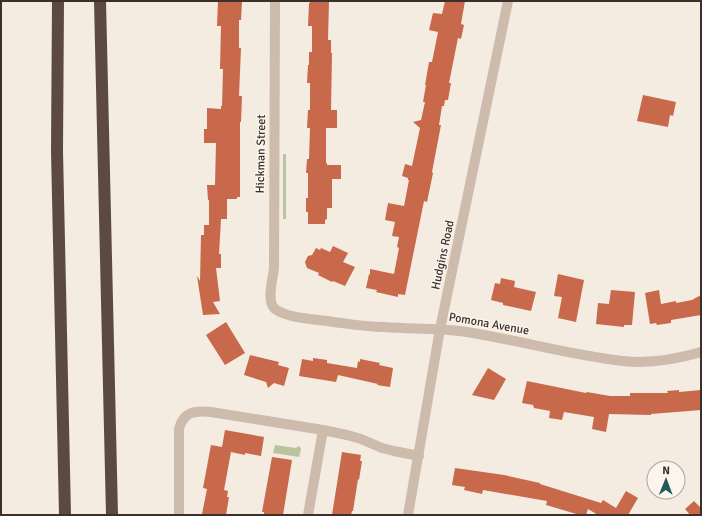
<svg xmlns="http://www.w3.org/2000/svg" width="702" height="516" viewBox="0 0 702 516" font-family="Signika,sans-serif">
<rect width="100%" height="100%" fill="#f4ebe1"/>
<path fill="#b8c4a0" d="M 283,154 L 286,154 L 286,219 L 283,219 Z
M 275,445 L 296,448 L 298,446 L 300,447 L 301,449 L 299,457 L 273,453 Z"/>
<path fill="#c8694b" d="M 218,1 L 239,1 L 239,2 L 242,2 L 241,20 L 239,20 L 239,48 L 241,48 L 239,96 L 242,96 L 241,122 L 240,122 L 240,197 L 237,197 L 237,199 L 227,199 L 227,219 L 221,219 L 219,254 L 221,254 L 221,268 L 216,268 L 220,301 L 213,302 L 220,314 L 203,315 L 197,276 L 200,281 L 201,235 L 204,235 L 204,225 L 209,225 L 209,200 L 208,200 L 207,185 L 215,185 L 216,143 L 204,143 L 204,129 L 207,129 L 207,108 L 221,109 L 221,106 L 222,106 L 223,69 L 220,69 L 221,26 L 217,26 Z
M 310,1 L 329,1 L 328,40 L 331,40 L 331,53 L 332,53 L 331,110 L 337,110 L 337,128 L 326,128 L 326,163 L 327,163 L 327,165 L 341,165 L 341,179 L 332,179 L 332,208 L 327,208 L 327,219 L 325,220 L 325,224 L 308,224 L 308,212 L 306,212 L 306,198 L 308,198 L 308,173 L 306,173 L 307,159 L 309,159 L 310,128 L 307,128 L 308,110 L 310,110 L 310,83 L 307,83 L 308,65 L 309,65 L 309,52 L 312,52 L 312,26 L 308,26 L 309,3 L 310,3 Z
M 445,1 L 465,1 L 461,24 L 464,25 L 461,39 L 458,38 L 449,83 L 451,83 L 448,100 L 445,100 L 444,106 L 442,106 L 439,125 L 441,125 L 432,172 L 433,173 L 427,202 L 424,201 L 405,295 L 398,294 L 398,297 L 376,292 L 377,290 L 366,288 L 369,274 L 370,275 L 370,269 L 394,274 L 399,248 L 397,247 L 399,237 L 392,236 L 395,222 L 385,220 L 388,203 L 404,206 L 409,180 L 408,180 L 408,178 L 402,176 L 405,164 L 412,166 L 420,128 L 413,122 L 421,120 L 425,102 L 423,102 L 426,85 L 425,85 L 429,62 L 432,62 L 438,32 L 429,30 L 433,13 L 442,14 Z
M 643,95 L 676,102 L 673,116 L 670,115 L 668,127 L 637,121 Z
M 333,246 L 348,253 L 343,262 L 355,267 L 345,286 L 333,281 L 332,282 L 318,275 L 319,273 L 307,268 L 305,262 L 308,256 L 312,255 L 316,248 L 320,250 L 321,248 L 330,252 Z
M 558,274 L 584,280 L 576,322 L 558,318 L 562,297 L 554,296 Z
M 501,278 L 515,281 L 514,287 L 536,292 L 531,311 L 503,305 L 503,303 L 491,300 L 495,283 L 500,284 Z
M 611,290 L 635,292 L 632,325 L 624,325 L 624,327 L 596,324 L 598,303 L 609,304 Z
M 659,290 L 661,304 L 676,301 L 676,303 L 692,300 L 701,295 L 701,315 L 671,320 L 671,323 L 657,325 L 656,323 L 650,324 L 645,293 Z
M 226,322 L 245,353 L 225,365 L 206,335 Z
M 250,355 L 279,362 L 278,365 L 289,368 L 284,386 L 274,383 L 268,388 L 266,382 L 244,375 Z
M 313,358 L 327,360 L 327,363 L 357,368 L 358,361 L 360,362 L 360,359 L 380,363 L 379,365 L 393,368 L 390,387 L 377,385 L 378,384 L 338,375 L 336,382 L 299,376 L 302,359 L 313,361 Z
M 488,368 L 506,379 L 494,400 L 472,395 Z
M 527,381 L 586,393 L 587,392 L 610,396 L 630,396 L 630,393 L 668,393 L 667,391 L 679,390 L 679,392 L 701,390 L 701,410 L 651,414 L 651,415 L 609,414 L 606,432 L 592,429 L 594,417 L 564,412 L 562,420 L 549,418 L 550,411 L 534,408 L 533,405 L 522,403 Z
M 225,430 L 264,437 L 261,456 L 245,453 L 245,455 L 231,452 L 224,490 L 228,491 L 227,497 L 229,497 L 226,515 L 209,515 L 202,514 L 207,489 L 203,488 L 211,445 L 222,447 Z
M 342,452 L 361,455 L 360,461 L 362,461 L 359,480 L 358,479 L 353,511 L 352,511 L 351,515 L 332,515 Z
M 272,457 L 292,460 L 283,515 L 264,515 L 264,512 L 262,512 Z
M 455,468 L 504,475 L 540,483 L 540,484 L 601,503 L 603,500 L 616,508 L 626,491 L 638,498 L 628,515 L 598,515 L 588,509 L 586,515 L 580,515 L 546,505 L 547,501 L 483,490 L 482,494 L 464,490 L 465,487 L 452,485 Z
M 694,501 L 701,508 L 701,515 L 690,515 L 685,509 Z"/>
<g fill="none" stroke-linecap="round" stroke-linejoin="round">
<path stroke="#cdbbac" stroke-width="10" d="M 275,1 L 274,268 C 273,278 266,302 275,309 C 289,319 316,319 333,322 C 350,324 367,327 384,327 C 409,329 435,328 460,331 C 515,339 568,355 623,361 C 649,364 677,359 701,352
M 179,515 L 179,429 C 183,412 195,410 211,412 L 323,430 L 347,435 L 361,439 L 382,448 L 394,451 L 419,456
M 308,515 L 323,430
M 408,515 L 440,329 L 508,1"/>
<path stroke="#5c4a42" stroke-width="12" d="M 58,1 L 57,151 L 65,515
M 100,1 L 112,515"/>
</g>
<g text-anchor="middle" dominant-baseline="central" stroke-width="3" stroke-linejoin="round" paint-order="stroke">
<g font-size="12" fill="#3b302b" stroke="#fbf5ee">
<text transform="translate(261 154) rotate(-89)">Hickman Street</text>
<text transform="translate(443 255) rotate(-78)">Hudgins Road</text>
<text transform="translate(489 324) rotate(10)">Pomona Avenue</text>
</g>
</g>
<rect width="702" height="516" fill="none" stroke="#3b302b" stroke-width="4"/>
<g transform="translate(666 480) rotate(1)"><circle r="19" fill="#fbf5ee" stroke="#aea6a0"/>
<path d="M0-3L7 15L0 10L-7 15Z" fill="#1f5a5e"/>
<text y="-6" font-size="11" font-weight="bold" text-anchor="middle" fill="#3b302b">N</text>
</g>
</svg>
